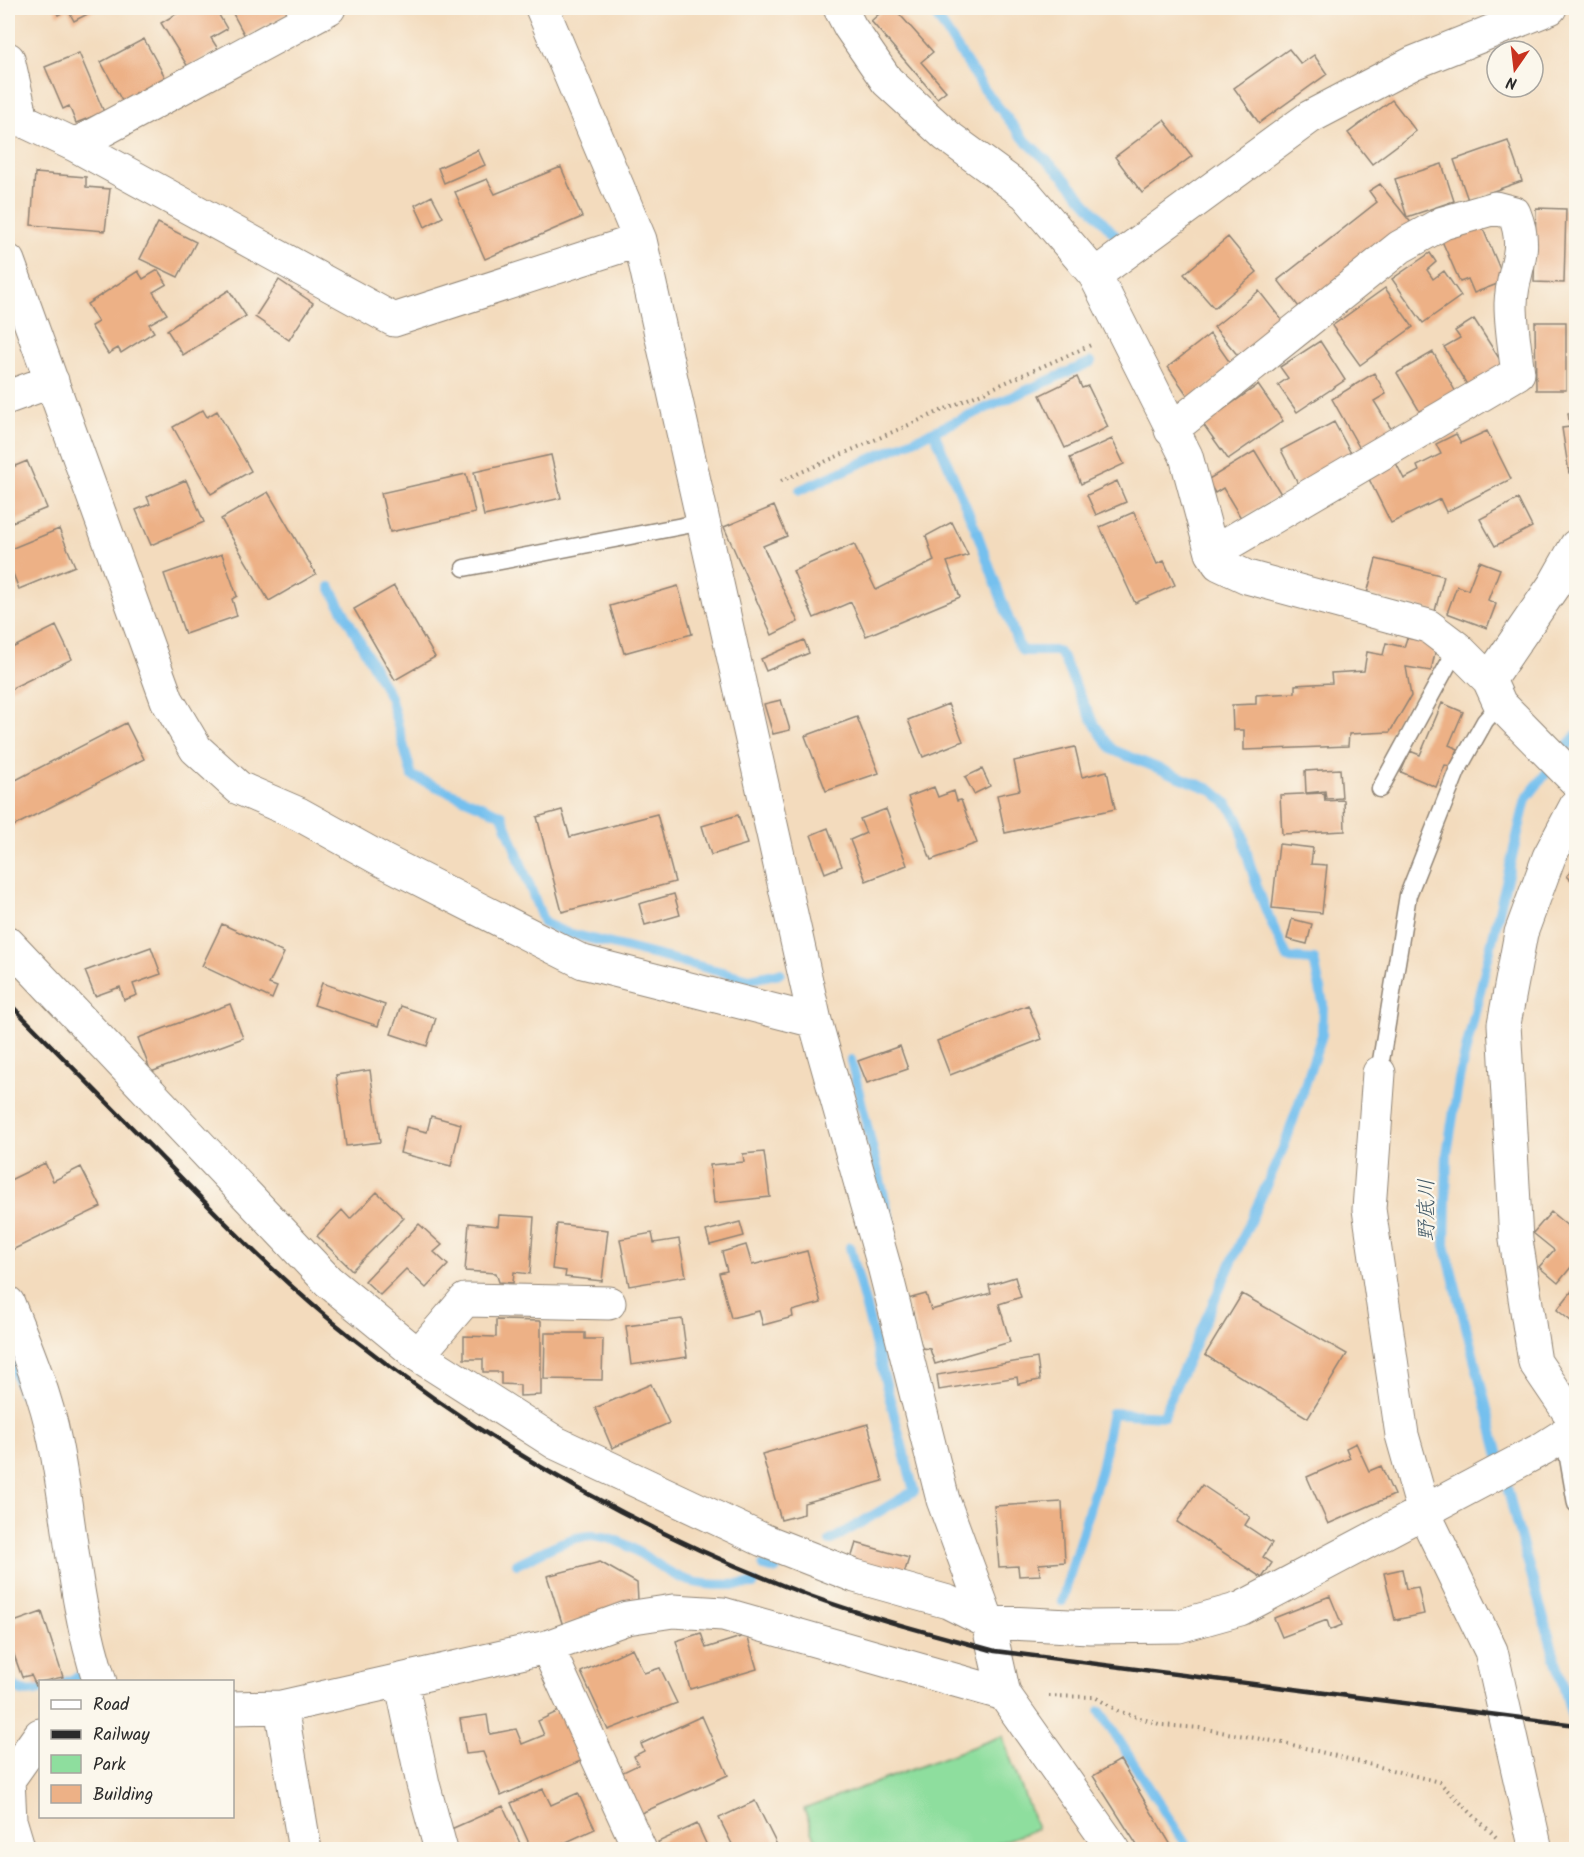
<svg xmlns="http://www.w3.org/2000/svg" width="1584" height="1857" viewBox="0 0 1584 1857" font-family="Kalam,'Klee One',sans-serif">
<rect width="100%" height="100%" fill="#fbf7ec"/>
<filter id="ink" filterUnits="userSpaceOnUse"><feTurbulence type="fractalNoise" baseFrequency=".0167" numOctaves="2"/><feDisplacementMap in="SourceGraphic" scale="12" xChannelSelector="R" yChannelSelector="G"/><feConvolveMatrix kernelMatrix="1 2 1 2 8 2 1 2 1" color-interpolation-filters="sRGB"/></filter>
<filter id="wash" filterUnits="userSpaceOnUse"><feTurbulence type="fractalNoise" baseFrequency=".008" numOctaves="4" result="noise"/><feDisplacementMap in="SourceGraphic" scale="24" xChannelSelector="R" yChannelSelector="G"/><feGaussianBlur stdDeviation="1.35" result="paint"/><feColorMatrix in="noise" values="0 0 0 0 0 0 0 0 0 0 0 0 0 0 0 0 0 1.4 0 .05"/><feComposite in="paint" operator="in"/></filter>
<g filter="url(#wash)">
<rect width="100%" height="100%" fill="#f3dbbd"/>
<path fill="#8ede9e" stroke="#5c8464" stroke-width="1.5" d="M 1002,1736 L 1037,1829 L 982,1849 L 819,1849 L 804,1809 Z"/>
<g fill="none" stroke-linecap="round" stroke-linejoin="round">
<path stroke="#75c0ee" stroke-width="10" d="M 931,8 L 984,89 L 1024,139 L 1062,175 L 1115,235
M 934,432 L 976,530 L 1018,644 L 1023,651 L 1057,651 L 1062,656 C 1077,688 1090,723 1113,750 L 1212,790 C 1249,820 1239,832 1252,871 C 1261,901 1274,930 1288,958 L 1314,960 L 1323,1003 L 1322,1035 L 1285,1144 L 1168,1403 L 1164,1416 L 1112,1413 L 1101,1469 L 1062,1601
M 800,490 L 1091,362
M 330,587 L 390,697 L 412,776 L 502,815 L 544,923 L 564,932 L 750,979 L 780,973
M 1576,735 L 1526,799 L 1459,1079 L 1447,1154 L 1445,1245 L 1516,1522 L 1576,1730
M 851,1060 L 891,1225
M 8,1349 L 22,1393 L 27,1395
M 830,1541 L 914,1491 L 850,1247
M 517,1564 C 539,1554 566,1537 590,1536 C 627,1535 649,1564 681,1578 C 701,1587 732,1585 754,1584
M 763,1566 L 776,1569
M 8,1679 C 15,1692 27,1694 40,1690
M 66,1682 L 80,1676
M 1100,1711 L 1189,1850"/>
</g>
<g id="blocks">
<path fill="#edb186" d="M 54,8 L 99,8 L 74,21 L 68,10 L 58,15 Z
M 186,8 L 215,8 L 227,29 L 211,38 L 218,49 L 188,67 L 161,23 Z
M 230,8 L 288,8 L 290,12 L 245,36 Z
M 886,8 L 894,8 L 933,52 L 921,62 L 946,91 L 937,98 L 871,21 Z
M 144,39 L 165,77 L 122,101 L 101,62 Z
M 1289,49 L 1301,64 L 1314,55 L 1327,74 L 1259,123 L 1234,88 Z
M 79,53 L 104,112 L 76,123 L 69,106 L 63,109 L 45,67 Z
M 1392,100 L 1416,131 L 1372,164 L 1348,133 Z
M 1164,120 L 1192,156 L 1142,193 L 1115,157 Z
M 1508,141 L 1522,181 L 1468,200 L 1454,160 Z
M 478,150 L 485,165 L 444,183 L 438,168 Z
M 1442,164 L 1454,201 L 1407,217 L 1395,179 Z
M 561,167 L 582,217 L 485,259 L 455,192 L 487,179 L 495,194 Z
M 35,173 L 86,177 L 86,187 L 110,189 L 105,231 L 31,225 Z
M 1380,184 L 1412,224 L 1302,311 L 1278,280 L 1377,202 L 1369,191 Z
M 432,196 L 443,217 L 425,227 L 415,205 Z
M 1536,208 L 1566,209 L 1564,283 L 1534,282 Z
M 158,223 L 196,242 L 178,277 L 140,259 Z
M 1481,224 L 1505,281 L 1474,293 L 1468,279 L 1460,282 L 1442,241 Z
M 1228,237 L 1257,272 L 1214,308 L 1184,274 Z
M 1430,253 L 1436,262 L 1427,270 L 1433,279 L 1444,271 L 1461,296 L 1423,323 L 1392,279 Z
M 158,270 L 167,284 L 153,292 L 167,314 L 149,324 L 154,332 L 121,353 L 118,348 L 108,354 L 91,326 L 98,322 L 87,304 L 138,271 L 143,279 Z
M 279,280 L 313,303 L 289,340 L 255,317 Z
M 1385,288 L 1413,327 L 1360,365 L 1332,326 Z
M 229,290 L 246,316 L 183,355 L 167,330 Z
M 1259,291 L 1284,323 L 1240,358 L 1214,327 Z
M 1474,319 L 1504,366 L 1469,388 L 1444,347 L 1460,338 L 1455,331 Z
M 1535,322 L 1566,322 L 1566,390 L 1536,390 Z
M 1210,334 L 1233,367 L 1190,399 L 1168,367 Z
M 1320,341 L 1345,380 L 1297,412 L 1278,385 L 1288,378 L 1280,367 Z
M 1433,352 L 1458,396 L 1423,417 L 1397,373 Z
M 1374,373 L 1386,394 L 1374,401 L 1395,435 L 1363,454 L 1332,399 Z
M 1077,377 L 1082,388 L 1088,386 L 1108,427 L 1065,448 L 1040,395 Z
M 1258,385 L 1283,421 L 1228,459 L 1203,424 Z
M 203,410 L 207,417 L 217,411 L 251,471 L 211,494 L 173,427 Z
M 1576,411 L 1576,472 L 1569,473 L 1562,428 L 1570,427 L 1568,413 Z
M 1334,422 L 1354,459 L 1300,487 L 1281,450 Z
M 1487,431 L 1511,479 L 1446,512 L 1440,499 L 1391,523 L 1367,475 L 1395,461 L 1404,479 L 1419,471 L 1417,466 L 1441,454 L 1436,444 L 1456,434 L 1461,443 Z
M 1112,439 L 1124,464 L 1081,484 L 1070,458 Z
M 1255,451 L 1281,494 L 1241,518 L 1223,488 L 1215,493 L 1207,480 Z
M 551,455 L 561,498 L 484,516 L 474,472 Z
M 27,461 L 47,508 L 10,523 L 8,469 Z
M 466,474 L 475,513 L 390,532 L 381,493 Z
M 186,480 L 204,522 L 151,545 L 136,510 L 150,504 L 147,497 Z
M 1117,481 L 1126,502 L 1096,515 L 1087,495 Z
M 268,492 L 316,574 L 269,601 L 221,519 Z
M 1518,499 L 1532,527 L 1495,546 L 1480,519 Z
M 774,506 L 787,536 L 763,546 L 798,622 L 772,635 L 724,527 Z
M 1134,512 L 1157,564 L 1164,561 L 1175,585 L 1135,603 L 1100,527 Z
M 952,522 L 968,555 L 947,562 L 960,597 L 866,636 L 851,602 L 814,618 L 793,571 L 854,544 L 876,590 L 934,561 L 926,536 Z
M 59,529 L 75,566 L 19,589 L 8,561 L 8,550 Z
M 222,554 L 237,596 L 232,599 L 237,616 L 185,634 L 164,574 Z
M 1376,559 L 1444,576 L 1435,611 L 1367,594 Z
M 1479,561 L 1500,569 L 1488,600 L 1496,604 L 1487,628 L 1447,613 L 1457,586 L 1468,590 Z
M 394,586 L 435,657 L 395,680 L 354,609 Z
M 678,586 L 692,634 L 624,653 L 610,606 Z
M 56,626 L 72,659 L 8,690 L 8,650 Z
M 1407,638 L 1437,644 L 1431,671 L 1406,667 L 1411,696 L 1390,732 L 1349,734 L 1348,746 L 1244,750 L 1244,730 L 1233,730 L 1232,705 L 1256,704 L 1256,695 L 1295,693 L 1295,685 L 1332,683 L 1331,673 L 1364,671 L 1367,652 L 1383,655 L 1386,643 L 1404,647 Z
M 804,640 L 809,653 L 766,671 L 761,659 Z
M 781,700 L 790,730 L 773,734 L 764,704 Z
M 1442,703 L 1463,712 L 1449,745 L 1458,749 L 1451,766 L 1445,765 L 1436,787 L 1401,772 L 1410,751 L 1420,755 Z
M 948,704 L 963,741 L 923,757 L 908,720 Z
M 857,717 L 879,773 L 826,791 L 805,736 Z
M 126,723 L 144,759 L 8,829 L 8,784 Z
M 1075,747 L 1082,777 L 1107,771 L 1115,809 L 1005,833 L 997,795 L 1020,790 L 1014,761 Z
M 982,769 L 990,786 L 974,794 L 965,777 Z
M 1340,769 L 1342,798 L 1326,799 L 1325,791 L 1306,793 L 1305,771 Z
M 934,787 L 938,797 L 954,791 L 957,801 L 961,800 L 977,843 L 931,860 L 908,797 Z
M 1324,793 L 1325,801 L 1344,800 L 1345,831 L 1282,834 L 1280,795 Z
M 886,809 L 907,865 L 866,881 L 850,840 L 866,833 L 860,819 Z
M 562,810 L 570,837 L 657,814 L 675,882 L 562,912 L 537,817 Z
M 738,815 L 747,844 L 711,855 L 702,826 Z
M 828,828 L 842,866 L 825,873 L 811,835 Z
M 1279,844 L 1313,848 L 1311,864 L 1327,865 L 1322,913 L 1272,908 Z
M 1576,866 L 1576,885 L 1567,876 Z
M 674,894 L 680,915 L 645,925 L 639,904 Z
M 1292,919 L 1312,924 L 1307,944 L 1287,939 Z
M 222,924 L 284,953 L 269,984 L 277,987 L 272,999 L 202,966 Z
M 151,947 L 161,974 L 133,984 L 137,995 L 124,1000 L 120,987 L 95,996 L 85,971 Z
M 322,983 L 385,1005 L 378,1026 L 314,1005 Z
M 230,1004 L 243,1038 L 151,1072 L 138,1038 Z
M 1028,1005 L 1042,1039 L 950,1075 L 937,1041 Z
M 401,1006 L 436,1018 L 427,1046 L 391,1034 Z
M 900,1046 L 908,1069 L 867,1083 L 858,1061 Z
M 370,1070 L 380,1142 L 346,1146 L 336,1075 Z
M 431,1116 L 461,1124 L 451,1166 L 400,1153 L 406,1127 L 427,1132 Z
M 764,1152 L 770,1197 L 714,1203 L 710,1165 L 744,1162 L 743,1154 Z
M 45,1163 L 53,1181 L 81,1167 L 101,1207 L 8,1252 L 8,1181 Z
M 377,1192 L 404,1218 L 352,1270 L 317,1236 L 342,1210 L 350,1219 Z
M 1551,1212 L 1576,1233 L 1576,1261 L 1558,1283 L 1539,1267 L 1554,1250 L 1533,1233 Z
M 499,1215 L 534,1217 L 530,1274 L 514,1272 L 513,1283 L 499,1282 L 496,1273 L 465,1271 L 469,1223 L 498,1226 Z
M 740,1222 L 744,1236 L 710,1245 L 706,1231 Z
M 419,1224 L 442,1245 L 434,1252 L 448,1265 L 426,1288 L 406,1269 L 380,1295 L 365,1281 Z
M 557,1224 L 608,1230 L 602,1281 L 565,1277 L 566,1271 L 552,1269 Z
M 652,1233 L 654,1243 L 679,1239 L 686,1276 L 629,1286 L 620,1239 Z
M 746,1245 L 752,1265 L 807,1251 L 821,1303 L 792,1311 L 793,1317 L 763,1325 L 759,1311 L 731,1318 L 719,1273 L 727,1271 L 722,1252 Z
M 1015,1277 L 1021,1297 L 999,1304 L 1010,1342 L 935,1364 L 930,1349 L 922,1348 L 908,1299 L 926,1294 L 931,1310 L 991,1293 L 989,1285 Z
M 1576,1286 L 1576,1325 L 1557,1310 Z
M 1242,1294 L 1347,1354 L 1308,1418 L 1205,1355 Z
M 682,1319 L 687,1357 L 631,1365 L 626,1326 Z
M 496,1320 L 541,1321 L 541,1395 L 520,1396 L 520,1385 L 501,1384 L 501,1372 L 483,1372 L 483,1359 L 464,1359 L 464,1336 L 496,1337 Z
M 545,1333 L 585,1333 L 585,1339 L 603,1339 L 602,1380 L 544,1379 Z
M 1037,1358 L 1040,1380 L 1018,1384 L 1017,1377 L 939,1390 L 937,1375 Z
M 651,1384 L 669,1423 L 612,1448 L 595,1408 Z
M 868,1424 L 883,1481 L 804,1503 L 804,1514 L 781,1520 L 762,1454 Z
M 1356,1443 L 1369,1471 L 1381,1466 L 1394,1495 L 1328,1524 L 1307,1477 L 1350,1458 L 1346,1448 Z
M 1202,1485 L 1250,1517 L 1245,1525 L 1272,1543 L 1263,1557 L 1272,1563 L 1262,1578 L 1177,1522 Z
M 1062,1502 L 1065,1562 L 1039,1564 L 1040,1575 L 1019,1576 L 1018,1566 L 999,1567 L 994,1506 Z
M 856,1543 L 909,1558 L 904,1574 L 851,1559 Z
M 600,1562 L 637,1583 L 638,1600 L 563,1626 L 547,1576 Z
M 1402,1569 L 1406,1589 L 1418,1587 L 1424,1614 L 1395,1620 L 1384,1573 Z
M 1330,1596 L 1342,1625 L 1330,1630 L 1327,1620 L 1282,1637 L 1274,1618 Z
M 42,1612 L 63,1677 L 40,1682 L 40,1685 L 36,1686 L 31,1675 L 22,1677 L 8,1638 L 8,1624 Z
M 701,1633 L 706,1648 L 747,1635 L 757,1669 L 690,1689 L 676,1641 Z
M 632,1648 L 644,1673 L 660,1668 L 677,1703 L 608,1730 L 581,1672 Z
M 563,1709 L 585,1759 L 501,1796 L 483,1752 L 466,1754 L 460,1719 L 487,1715 L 490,1734 L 516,1729 L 522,1744 L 544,1735 L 538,1721 Z
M 702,1716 L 728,1775 L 639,1814 L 621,1773 L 638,1765 L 634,1756 L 644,1751 L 641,1744 Z
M 1120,1760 L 1174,1850 L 1140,1850 L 1093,1776 Z
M 543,1789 L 551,1805 L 578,1793 L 595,1829 L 549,1850 L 532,1850 L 511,1803 Z
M 755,1801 L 779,1849 L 735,1850 L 719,1818 Z
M 503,1806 L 523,1850 L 458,1850 L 449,1830 Z
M 697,1824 L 709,1850 L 662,1850 L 658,1842 Z"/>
</g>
</g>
<g filter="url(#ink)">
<use href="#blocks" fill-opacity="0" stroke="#8f8374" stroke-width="1.5"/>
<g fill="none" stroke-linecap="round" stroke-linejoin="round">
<defs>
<path id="service" d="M 464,568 L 703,522
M 1380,789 L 1457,648
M 1379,1073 L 1408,895 L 1457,771 L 1485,721 L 1500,704
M 1564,1435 L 1576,1504"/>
<path id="minor" d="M 542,8 L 640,240 L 815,1021 L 884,1266 L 943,1500 L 988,1622 L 1004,1694 L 1114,1850
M 840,8 L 850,27 L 887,81 L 947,136 L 1026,194 L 1095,275 L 1186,456 L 1212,553 L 1219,564 L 1247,577 L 1428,626 L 1457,648 L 1489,680 L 1500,704 L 1576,781
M 8,59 L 22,120
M 22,120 L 75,145 L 394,320 L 640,240
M 75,145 L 329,8
M 8,261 L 167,700 L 196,749 L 239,788 L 299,814 L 384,861 L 583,962 L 815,1021
M 1095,275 L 1310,117 L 1413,63 L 1550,8
M 8,397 L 52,381
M 1171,430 L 1400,247 L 1443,223 L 1495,208 L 1514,213 C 1530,253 1512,267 1511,304 C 1511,327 1515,351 1518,373 L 1212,553
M 1489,680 L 1554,585 L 1576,546
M 8,943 L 328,1281 L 418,1355 L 556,1443 L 763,1540 L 855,1576 L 948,1602 L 988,1622 L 1090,1627 L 1179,1626 L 1240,1609 L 1542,1449 L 1564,1435 L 1576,1419
M 1379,1073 L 1369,1209 L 1402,1435 L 1424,1513 L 1491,1651 L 1536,1850
M 8,1303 C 26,1347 46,1395 55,1442 C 71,1522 74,1605 100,1682
M 418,1355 L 465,1300 L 609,1303
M 1575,1421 L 1535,1362 L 1516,1240 L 1504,1024 L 1521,933 L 1549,857 L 1576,806
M 547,1647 L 640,1850
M 401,1680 L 423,1784 L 441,1850
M 281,1707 L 305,1850
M 232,1708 L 281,1707 L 547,1647 L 627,1618 L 673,1611 L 723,1614 L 1004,1694
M 19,1850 L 10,1820 L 8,1780 L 40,1735"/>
</defs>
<use href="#service" stroke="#8f8374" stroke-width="19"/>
<use href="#minor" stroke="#8f8374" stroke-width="35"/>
<path stroke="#8f8374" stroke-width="4" stroke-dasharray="1.5 4.5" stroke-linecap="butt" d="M 781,481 L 1091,345
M 1049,1696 L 1095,1697 L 1118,1711 L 1162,1725 L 1199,1728 L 1289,1744 L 1439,1782 L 1496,1837"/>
<use href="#service" stroke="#fff" stroke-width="16"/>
<use href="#minor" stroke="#fff" stroke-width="33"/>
<path stroke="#2b2b2b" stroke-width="4.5" d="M 8,1002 C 57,1052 107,1102 156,1152 C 219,1217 282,1283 354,1339 C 491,1447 646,1534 810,1596 C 870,1618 933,1634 995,1651 L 1576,1725"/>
</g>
</g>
<g text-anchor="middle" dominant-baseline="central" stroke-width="4.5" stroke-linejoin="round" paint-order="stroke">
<g font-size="21" font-style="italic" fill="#415866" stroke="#fbf7ec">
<text transform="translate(1427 1210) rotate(-90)">野底川</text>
</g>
</g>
<rect width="1584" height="1857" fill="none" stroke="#fbf7ec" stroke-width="30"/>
<rect x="39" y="1680" width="195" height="138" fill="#fbf7ec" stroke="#a8a59f" stroke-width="1.5"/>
<rect x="51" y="1700" width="30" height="9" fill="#ffffff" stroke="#a8a59f" stroke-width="1.5"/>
<text x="93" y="1710" font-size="18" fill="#2b2b2b">Road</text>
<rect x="51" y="1730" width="30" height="9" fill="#2b2b2b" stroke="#a8a59f" stroke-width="1.5"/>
<text x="93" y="1740" font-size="18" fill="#2b2b2b">Railway</text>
<rect x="51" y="1755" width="30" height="18" fill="#8ede9e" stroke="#a8a59f" stroke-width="1.5"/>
<text x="93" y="1770" font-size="18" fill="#2b2b2b">Park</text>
<rect x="51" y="1785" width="30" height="18" fill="#edb186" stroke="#a8a59f" stroke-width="1.5"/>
<text x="93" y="1800" font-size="18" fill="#2b2b2b">Building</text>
<g transform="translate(1515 69) rotate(194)"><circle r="28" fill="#fbf7ec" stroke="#a8a59f" stroke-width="1.5"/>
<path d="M0-4.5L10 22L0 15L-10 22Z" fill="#c8321e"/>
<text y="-9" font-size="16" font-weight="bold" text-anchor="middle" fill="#2b2b2b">N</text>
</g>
</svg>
